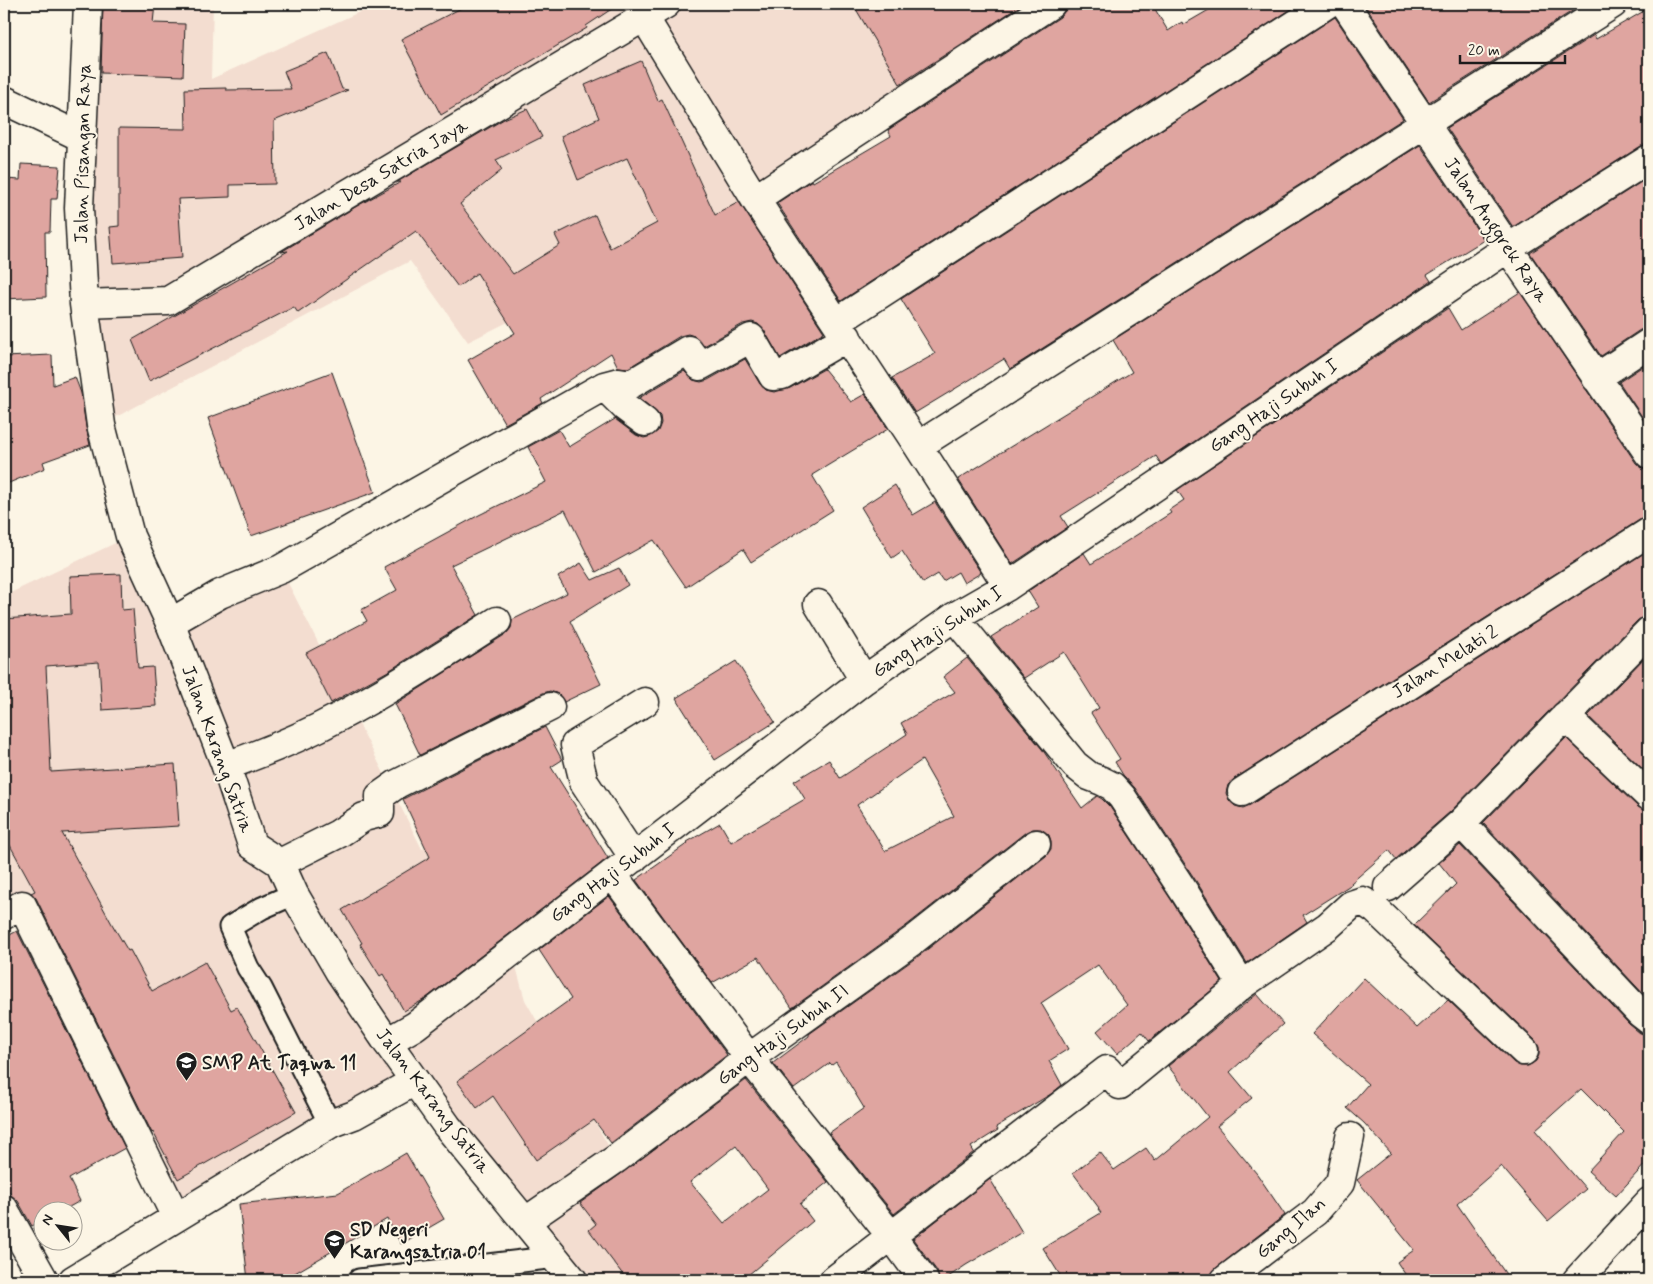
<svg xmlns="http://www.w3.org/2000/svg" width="1653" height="1284" viewBox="0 0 1653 1284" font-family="Mynerve,sans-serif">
<rect width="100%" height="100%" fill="#fcf5e5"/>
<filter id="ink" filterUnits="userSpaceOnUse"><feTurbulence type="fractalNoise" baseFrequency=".02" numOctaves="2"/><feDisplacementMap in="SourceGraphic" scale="10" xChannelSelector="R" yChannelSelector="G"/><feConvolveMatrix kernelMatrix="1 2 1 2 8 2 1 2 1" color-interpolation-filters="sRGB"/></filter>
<g filter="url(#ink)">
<path fill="#f3ddd0" d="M 88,4 L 213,4 L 211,79 L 377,4 L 1051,4 L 755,199 L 468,342 L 410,261 L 101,425 L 81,137 Z
M 130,536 L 170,623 L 281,569 L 422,849 L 439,846 L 511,948 L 525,1000 L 616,1159 L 715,1280 L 573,1280 L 415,1081 L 176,1217 L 22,906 L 4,915 L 4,596 Z"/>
<path fill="#dfa5a0" stroke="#1c1c1c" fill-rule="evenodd" d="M 103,4 L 155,4 L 153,23 L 185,24 L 183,76 L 101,73 Z
M 469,4 L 619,4 L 586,26 L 587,28 L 441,115 L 401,39 Z
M 853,4 L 1023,4 L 900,84 Z
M 1067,4 L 1152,4 L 1168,31 L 1182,22 L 1183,25 L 1219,4 L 1299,4 L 841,301 L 777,203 L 812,180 L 813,182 L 891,136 L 888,130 L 1060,17 L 1065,11 Z
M 1364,4 L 1575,4 L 1577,8 L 1429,102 Z
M 1649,8 L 1649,144 L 1641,146 L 1513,227 L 1447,128 L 1594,35 L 1596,39 Z
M 1335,17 L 1403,119 L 1010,369 L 1004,359 L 915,413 L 892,378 L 935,354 L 901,299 Z
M 328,53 L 342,89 L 348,90 L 274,121 L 275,184 L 230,185 L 230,197 L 178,199 L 182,258 L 113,263 L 110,227 L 119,226 L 119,128 L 186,129 L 185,89 L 226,88 L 226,90 L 291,89 L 284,71 Z
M 641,61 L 658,101 L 662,99 L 715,215 L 739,202 L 824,332 L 780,358 L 764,330 L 758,324 L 752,322 L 743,324 L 704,346 L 694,336 L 688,334 L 680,336 L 628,368 L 618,367 L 611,353 L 541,399 L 543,403 L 505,424 L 468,360 L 515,333 L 477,273 L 458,287 L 416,231 L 298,313 L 294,307 L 149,381 L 132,340 L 288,251 L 281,252 L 357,206 L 401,182 L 397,182 L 504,119 L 527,109 L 542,137 L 496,160 L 502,170 L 460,204 L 513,274 L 560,245 L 555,235 L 595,215 L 610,248 L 657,223 L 627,158 L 578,180 L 561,136 L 599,118 L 585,85 Z
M 1420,145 L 1484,240 L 1427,275 L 1431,281 L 1161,464 L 1156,456 L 1061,516 L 1068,527 L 1012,564 L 958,479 L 1132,372 L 1113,340 Z
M 21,164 L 60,166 L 57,199 L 51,199 L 50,232 L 45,232 L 46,297 L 4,299 L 4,211 L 6,179 L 20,180 Z
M 1649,177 L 1649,328 L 1640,330 L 1601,356 L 1530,253 Z
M 1520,292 L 1636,463 L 1642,468 L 1649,469 L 1649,517 L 1641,519 L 1234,779 L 1228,785 L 1226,793 L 1229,800 L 1235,806 L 1243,808 L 1250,805 L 1649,550 L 1649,616 L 1644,616 L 1638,620 L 1450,812 L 1396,859 L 1389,850 L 1351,883 L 1352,884 L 1303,915 L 1307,922 L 1247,963 L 1198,884 L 1135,788 L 1123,775 L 1115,762 L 1120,759 L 1091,713 L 1099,708 L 1064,652 L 1024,678 L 991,637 L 1038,607 L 1028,591 L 1084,553 L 1091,564 L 1171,513 L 1169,510 L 1184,500 L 1177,490 L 1448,308 L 1461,330 Z
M 52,355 L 53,385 L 75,377 L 81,393 L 86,427 L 90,445 L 43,462 L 45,468 L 4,485 L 4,357 Z
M 745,359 L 760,384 L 766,390 L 774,392 L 790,388 L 824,369 L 851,402 L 865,394 L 888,429 L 812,475 L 833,510 L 751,562 L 743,549 L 686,587 L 654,540 L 596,572 L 565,510 L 451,565 L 478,615 L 390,670 L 331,703 L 306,653 L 367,621 L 361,610 L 397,590 L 384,567 L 479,515 L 546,482 L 528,447 L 559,430 L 569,447 L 615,419 L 636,435 L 644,438 L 651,436 L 658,431 L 661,423 L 660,416 L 654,410 L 639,398 L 684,371 L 693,380 L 701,382 L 708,380 Z
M 1649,362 L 1649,427 L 1619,382 Z
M 332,372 L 375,492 L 251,536 L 208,418 Z
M 895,485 L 913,515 L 935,502 L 981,573 L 964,583 L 958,572 L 943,581 L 938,574 L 923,583 L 902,551 L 892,558 L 861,507 Z
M 581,563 L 592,580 L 619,568 L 628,585 L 570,621 L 601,684 L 564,702 L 558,694 L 550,691 L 543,693 L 420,755 L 395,704 L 506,634 L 511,628 L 512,620 L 567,593 L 558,577 Z
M 121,574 L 122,610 L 133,609 L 138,668 L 153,667 L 156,706 L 102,710 L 99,662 L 46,666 L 51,772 L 175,764 L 179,826 L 62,833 L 112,924 L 128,951 L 130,950 L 152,991 L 205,962 L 231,1010 L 237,1007 L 296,1112 L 178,1179 L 153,1132 L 152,1133 L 36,898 L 31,893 L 35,891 L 6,838 L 4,791 L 4,619 L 71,614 L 70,576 Z
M 1649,653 L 1649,775 L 1588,716 Z
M 967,658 L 1042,749 L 1082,808 L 1097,796 L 1102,799 L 1110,807 L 1172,901 L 1222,982 L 1149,1041 L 1142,1032 L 1117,1054 L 1097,1031 L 1127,1005 L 1098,965 L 1041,1003 L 1068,1049 L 1049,1061 L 1062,1085 L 1051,1094 L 996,1127 L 998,1130 L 971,1147 L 974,1152 L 894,1214 L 829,1133 L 864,1108 L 836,1062 L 832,1065 L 830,1063 L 794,1089 L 773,1063 L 809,1036 L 809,1034 L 924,952 L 1046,856 L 1051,849 L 1051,841 L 1049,835 L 1041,829 L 1033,829 L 1026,832 L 906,926 L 792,1008 L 758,957 L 712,983 L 636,880 L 688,843 L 687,842 L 720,823 L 731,842 L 805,799 L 794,781 L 829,760 L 840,778 L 907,734 L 901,723 L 955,692 L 943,677 ZM 922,760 L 954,816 L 885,851 L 857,805 Z
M 736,661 L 775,722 L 715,760 L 676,698 Z
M 545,727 L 562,760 L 551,767 L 608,858 L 425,999 L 404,1011 L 383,974 L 380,976 L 360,944 L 362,943 L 342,910 L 430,857 L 403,799 Z
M 1566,738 L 1638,807 L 1645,811 L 1649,811 L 1649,1000 L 1483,823 Z
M 1460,845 L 1629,1024 L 1640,1033 L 1649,1035 L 1649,1160 L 1616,1196 L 1588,1171 L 1624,1132 L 1581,1089 L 1535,1130 L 1586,1189 L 1548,1221 L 1501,1166 L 1457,1204 L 1510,1280 L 1409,1280 L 1397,1262 L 1414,1250 L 1357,1180 L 1391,1153 L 1364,1123 L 1347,1108 L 1368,1084 L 1312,1034 L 1364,978 L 1417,1028 L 1448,1000 L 1514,1063 L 1520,1066 L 1528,1066 L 1536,1061 L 1539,1055 L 1539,1047 L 1535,1040 L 1414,925 L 1456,884 L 1439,863 Z
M 609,896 L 727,1055 L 611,1143 L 594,1120 L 536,1160 L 493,1096 L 477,1108 L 457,1081 L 571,999 L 539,950 Z
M 17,931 L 125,1148 L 69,1179 L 80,1201 L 60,1212 L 42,1212 L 42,1221 L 32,1226 L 18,1201 L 11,1195 L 4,1182 L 4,938 Z
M 1257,994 L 1283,1024 L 1230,1072 L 1252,1098 L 1217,1126 L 1257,1174 L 1285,1215 L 1216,1268 L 1210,1277 L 1206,1280 L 1063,1280 L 1043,1248 L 1101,1213 L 1098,1209 L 1099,1208 L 1073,1173 L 1100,1152 L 1114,1170 L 1146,1148 L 1155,1161 L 1208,1117 L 1168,1066 Z
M 746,1080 L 828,1182 L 800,1204 L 813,1221 L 742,1280 L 627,1280 L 589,1230 L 596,1224 L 580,1203 L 625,1171 ZM 736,1146 L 768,1189 L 724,1223 L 690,1182 Z
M 406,1153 L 444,1219 L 401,1244 L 387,1219 L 283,1280 L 248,1280 L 239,1204 L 338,1193 Z
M 990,1179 L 1022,1232 L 966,1265 L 944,1280 L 939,1280 L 937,1271 L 913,1239 Z"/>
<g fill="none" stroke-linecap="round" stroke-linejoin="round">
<defs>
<path id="service" d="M 294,894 L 262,908 L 230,927 L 248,968 L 261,988 L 330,1124
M 359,1280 L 556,1257"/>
<path id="minor" d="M 1345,4 L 1508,248 L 1649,454
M 644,17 L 755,199 L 918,446 L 1008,586
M 4,100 L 81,137
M 755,199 L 1051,4
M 837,322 L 1327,4
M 1596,378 L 1649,343
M 604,386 L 625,407 L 645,422
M 918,446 L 1613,4
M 818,604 L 864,680
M 954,617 L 1075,765 L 1089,776 L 1102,781 L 1112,786 L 1122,797 L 1185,893 L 1242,985
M 170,623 L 220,594 L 281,569 L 604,386 L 619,382 L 631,384 L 688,350 L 700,366 L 751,338 L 773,376 L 782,375 L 847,337
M 1565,716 L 1649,796
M 226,766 C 263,753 302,737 337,718 C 392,689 445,655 497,621
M 1242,792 L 1649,532
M 1461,823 L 1640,1013 L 1649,1020
M 634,858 L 584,782 L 575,745 L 645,702
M 280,863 L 338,834 L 364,817 L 380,813 L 380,796 L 397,784 L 550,707
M 612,874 L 749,1058 L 892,1237 L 924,1280
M 1388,887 L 1461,823 L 1649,631
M 4,915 L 22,905 L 176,1217
M 387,1042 L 415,1026 L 864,680 L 954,617 L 1008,586 L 1508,248 L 1649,159
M 4,1209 L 44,1280
M 526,1221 L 616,1159 L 749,1058 L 915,939 L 1036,844
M 73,1280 L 330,1124 L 354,1115 L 415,1081
M 834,1280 L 1107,1070 L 1120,1085 L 1242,985 L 1328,926 L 1351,905 L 1363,901 L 1376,910 L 1524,1051
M 1225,1280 L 1315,1212 L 1340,1183 L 1350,1137
M 1577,1280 L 1649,1202"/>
<path id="tertiary" d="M 88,4 L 79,208 L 84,304 L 101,425 L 130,536 L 170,623 L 226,766 L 252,845 L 280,863 L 294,894 L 339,971 L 387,1042 L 447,1126 L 573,1280
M 84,304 L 168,301 L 666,4"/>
</defs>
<use href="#service" stroke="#1c1c1c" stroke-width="25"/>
<use href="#minor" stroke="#1c1c1c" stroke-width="31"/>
<use href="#tertiary" stroke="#1c1c1c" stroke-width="31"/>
<use href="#service" stroke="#fcf5e5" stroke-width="21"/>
<use href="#minor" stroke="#fcf5e5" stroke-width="28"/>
<use href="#tertiary" stroke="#fcf5e5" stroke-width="28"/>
</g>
</g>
<defs>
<symbol id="school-pin" viewBox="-11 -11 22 30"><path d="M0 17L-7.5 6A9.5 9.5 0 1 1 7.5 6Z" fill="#1c1c1c" stroke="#fcf5e5"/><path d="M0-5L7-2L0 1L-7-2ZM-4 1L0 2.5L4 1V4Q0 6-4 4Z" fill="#fff"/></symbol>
</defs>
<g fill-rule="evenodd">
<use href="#school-pin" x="174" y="1050" width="25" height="34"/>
<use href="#school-pin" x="322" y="1228" width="25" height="34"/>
</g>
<g text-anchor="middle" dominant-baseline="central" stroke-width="4" stroke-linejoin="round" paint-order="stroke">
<g font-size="19" fill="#1c1c1c" stroke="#fcf5e5">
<text transform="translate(83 154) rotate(-89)">Jalan Pisangan Raya</text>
<text transform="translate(381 175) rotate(-31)">Jalan Desa Satria Jaya</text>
<text transform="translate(1496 230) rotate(56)">Jalan Anggrek Raya</text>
<text transform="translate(1274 406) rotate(-34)">Gang Haji Subuh I</text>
<text transform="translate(938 632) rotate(-33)">Gang Haji Subuh I</text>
<text transform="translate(1445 662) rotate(-32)">Jalan Melati 2</text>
<text transform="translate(217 749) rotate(70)">Jalan Karang Satria</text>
<text transform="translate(613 873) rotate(-37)">Gang Haji Subuh I</text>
<text transform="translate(783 1035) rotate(-36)">Gang Haji Subuh II</text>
<text transform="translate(433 1101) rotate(53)">Jalan Karang Satria</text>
<text transform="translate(1291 1228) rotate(-40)">Gang Ilan</text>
</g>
<g font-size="19" font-weight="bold" fill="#1c1c1c" stroke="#fcf5e5" text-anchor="start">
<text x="202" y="1063">SMP At Taqwa 11</text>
<text x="350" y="1230">SD Negeri<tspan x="350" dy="22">Karangsatria 01</tspan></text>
</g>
</g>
<rect width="1653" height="1284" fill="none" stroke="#fcf5e5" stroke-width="20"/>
<rect x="10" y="10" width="1633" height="1264" fill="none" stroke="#1c1c1c" stroke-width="2" filter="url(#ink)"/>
<g transform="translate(58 1226) rotate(300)"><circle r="24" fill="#fcf5e5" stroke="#a29e95"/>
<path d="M0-4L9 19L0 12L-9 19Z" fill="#1c1c1c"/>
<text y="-8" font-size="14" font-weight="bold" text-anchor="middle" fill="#1c1c1c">N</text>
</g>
<path d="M1460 55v8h105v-8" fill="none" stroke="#1c1c1c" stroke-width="2.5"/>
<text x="1468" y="55" font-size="15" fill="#1c1c1c" stroke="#fcf5e5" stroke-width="4" paint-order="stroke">20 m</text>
</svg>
